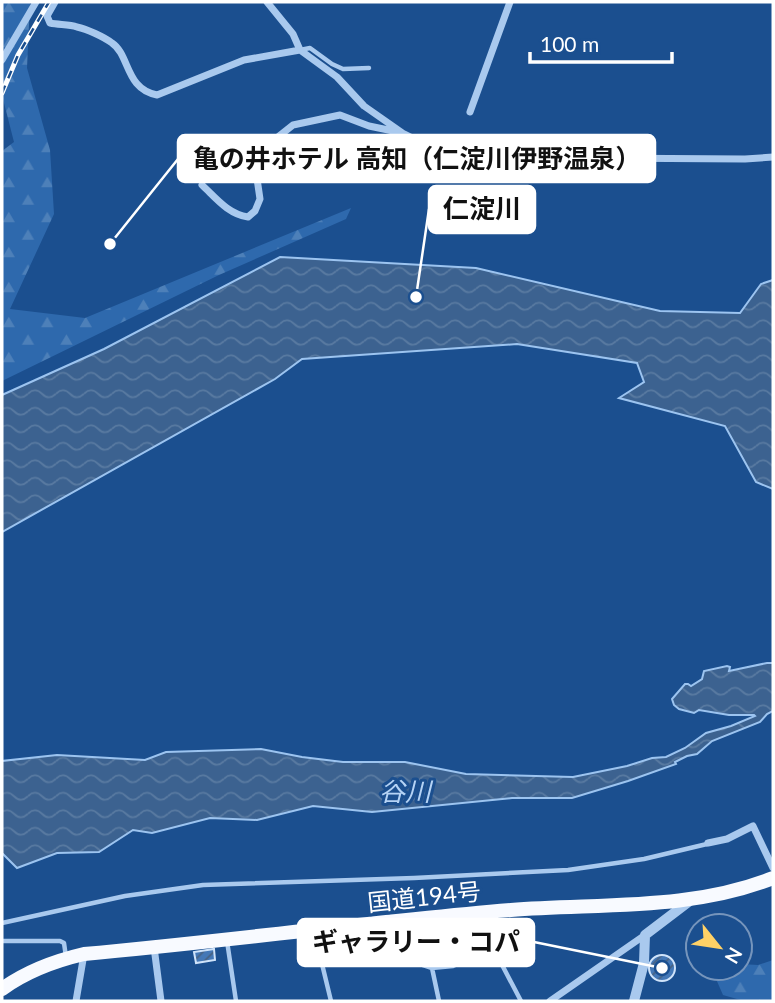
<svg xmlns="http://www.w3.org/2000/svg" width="775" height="1003" viewBox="0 0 775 1003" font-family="Lato,'Noto Sans JP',sans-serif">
<defs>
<pattern id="forest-firs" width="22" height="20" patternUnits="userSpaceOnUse" patternTransform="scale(1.75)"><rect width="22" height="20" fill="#2e69ad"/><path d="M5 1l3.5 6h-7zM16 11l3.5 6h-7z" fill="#4d80b9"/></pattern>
<pattern id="water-waves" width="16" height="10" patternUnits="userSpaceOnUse" patternTransform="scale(1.75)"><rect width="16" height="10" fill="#3c6290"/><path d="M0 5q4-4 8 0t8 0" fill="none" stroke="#597aa1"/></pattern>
<pattern id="building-hatch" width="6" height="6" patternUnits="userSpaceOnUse" patternTransform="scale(1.75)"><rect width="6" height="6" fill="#4478b7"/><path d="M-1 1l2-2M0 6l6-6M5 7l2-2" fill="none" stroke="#486282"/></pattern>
</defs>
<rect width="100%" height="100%" fill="#1b4f8f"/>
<path fill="url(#forest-firs)" d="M 2,2 L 30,2 L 27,68 L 50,150 L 54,214 L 10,309 L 85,318 L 351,208 L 346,219 L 219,275 L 2,381 L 2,151 L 14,142 L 2,95 Z
M 773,960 L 773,1001 L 744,1001 L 723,995 L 713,972 L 723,968 L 740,968 L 740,964 L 758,965 Z"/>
<path fill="url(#water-waves)" stroke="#9cc4f0" stroke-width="2" d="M 280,257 L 476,268 L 660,311 L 740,313 L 761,284 L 773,280 L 773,489 L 756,482 L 725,426 L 619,398 L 644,382 L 637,363 L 517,344 L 302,359 L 275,379 L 2,532 L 2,395 L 104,349 Z
M 767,663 L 773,663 L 773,711 L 767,714 L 760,722 L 712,741 L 697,754 L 687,756 L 675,762 L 676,764 L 628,781 L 572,798 L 512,798 L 372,812 L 313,806 L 257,820 L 210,818 L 152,833 L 133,830 L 99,852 L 57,853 L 17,868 L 2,853 L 2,761 L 57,755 L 145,760 L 166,752 L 261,749 L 302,757 L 343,762 L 405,762 L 466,774 L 573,777 L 627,766 L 652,758 L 666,757 L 685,748 L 706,733 L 731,726 L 755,716 L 754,715 L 729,715 L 699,710 L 694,713 L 679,709 L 674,705 L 672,699 L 685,684 L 688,684 L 691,686 L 702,679 L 704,671 L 727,666 L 730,667 L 729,671 Z"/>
<path fill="url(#building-hatch)" stroke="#cfe3fa" stroke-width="2" d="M 214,949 L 215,960 L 196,963 L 194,952 Z
M649 968a13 13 0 1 1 26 0a13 13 0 1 1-26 0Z"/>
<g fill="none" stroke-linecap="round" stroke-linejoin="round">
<path stroke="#a9c9ee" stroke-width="4.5" d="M 300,50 L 310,48 L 332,64 L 343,69 L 369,68
M 2,923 L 125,896 L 203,885 L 414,878 L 568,870 L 644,859 L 707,844
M 372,925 L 375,949 L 432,968 L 439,1001
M 314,931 L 331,1001
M 2,941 L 60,941 L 64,943 L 66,957
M 227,941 L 236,1001
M 432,968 L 453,966 L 468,959 L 500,961 L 521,1001"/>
<path stroke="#a9c9ee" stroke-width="7" d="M 55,2 L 47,16 L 50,23 C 59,25 69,24 77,27 C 87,29 104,37 112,43 C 130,55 125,89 157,95 L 244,60 L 300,50
M 267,2 L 293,34 L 300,50 L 337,77 L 364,106 L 404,134 L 440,152 L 495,166 L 514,167 L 594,158 L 745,159 L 773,157
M 2,60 L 36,2
M 470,112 L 510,2
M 202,185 C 216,198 228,214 248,217 L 255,211 L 260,199 L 255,165 L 264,148 L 293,125 L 340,115 L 369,126 L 398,132
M 708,843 L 727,839 L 753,826 L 773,868
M 154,947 L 161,1001
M 76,1001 L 84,954
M 550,1001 L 645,935"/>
<path stroke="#a9c9ee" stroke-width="10" d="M 634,1001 L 644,963 L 645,935 L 691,900"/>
<path stroke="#f8faff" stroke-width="14" d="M 2,989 C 27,971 54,961 84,954 C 226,941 368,922 511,910 C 599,903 690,911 773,878"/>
<defs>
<path id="rail" d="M 2,93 L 18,55 L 49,2"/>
</defs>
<use href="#rail" stroke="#fff" stroke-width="5"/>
<use href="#rail" stroke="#1b4f8f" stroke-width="2.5" stroke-dasharray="8" stroke-linecap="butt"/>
</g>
<g text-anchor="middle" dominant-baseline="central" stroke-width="6" stroke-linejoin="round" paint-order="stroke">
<g font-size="24" fill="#fff" stroke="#1b4f8f">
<text transform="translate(424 896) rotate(-6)">国道194号</text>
</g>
<g font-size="26" font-style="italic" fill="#b5d3f5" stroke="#1b4f8f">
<text x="405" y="791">谷川</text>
</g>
</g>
<path fill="none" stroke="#fff" stroke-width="2.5" d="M110 244L178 159M416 297L429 209M662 968L534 942"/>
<g fill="#fff" stroke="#1b4f8f" stroke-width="2.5">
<circle cx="110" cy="244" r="7"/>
<circle cx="416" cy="297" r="7"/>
<circle cx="662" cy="968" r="7"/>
</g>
<g fill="#fff" stroke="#fff" stroke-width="2.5">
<rect x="178" y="135" width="477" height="47" rx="7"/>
<rect x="429" y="186" width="106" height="47" rx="7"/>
<rect x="298" y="919" width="236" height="47" rx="7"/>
</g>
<g font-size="26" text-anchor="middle" font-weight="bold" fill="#111">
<text x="417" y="168">亀の井ホテル 高知（仁淀川伊野温泉）</text>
<text x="482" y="218">仁淀川</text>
<text x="416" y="951">ギャラリー・コパ</text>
</g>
<rect width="775" height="1003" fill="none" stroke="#ffffff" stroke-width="7"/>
<g transform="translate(719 947) rotate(120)"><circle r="33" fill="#1b4f8f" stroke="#7695bc" stroke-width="2"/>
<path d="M0-5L12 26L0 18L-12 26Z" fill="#ffd166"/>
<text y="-10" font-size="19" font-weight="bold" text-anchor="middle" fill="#ffffff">N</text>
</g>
<path d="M530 52v10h142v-10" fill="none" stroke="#ffffff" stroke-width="3.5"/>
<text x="540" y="52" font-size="21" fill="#ffffff" stroke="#1b4f8f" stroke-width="5" paint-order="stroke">100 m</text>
</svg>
